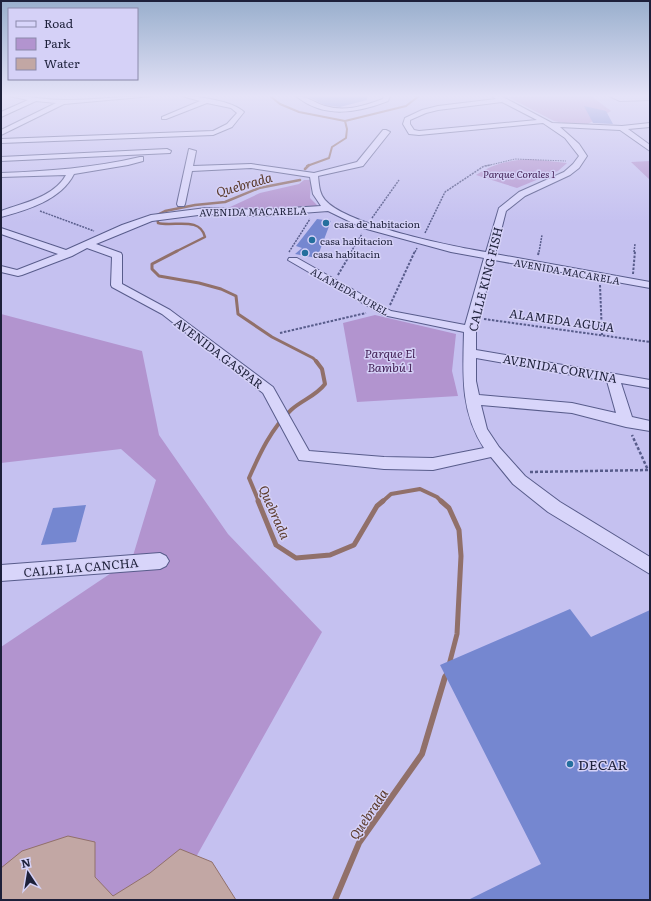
<svg xmlns="http://www.w3.org/2000/svg" width="651" height="901" viewBox="0 0 651 901" font-family="Literata,serif">
<rect width="100%" height="100%" fill="#c5c1f0"/>
<path fill="#b294cf" d="M 591,96 L 611,111 L 586,125 L 569,124 L 554,121 L 508,97 Z
M 530,159 L 567,163 L 558,171 L 517,188 L 476,175 C 493,164 509,160 530,159 Z
M 650,161 L 650,180 L 631,162 Z
M 304,180 L 311,180 L 310,198 L 319,207 L 264,210 L 228,208 L 260,193 L 299,184 Z
M 1,314 L 142,351 L 159,435 L 228,534 L 322,632 L 172,900 L 1,900 L 1,647 L 132,559 L 156,480 L 121,449 L 1,463 Z
M 375,315 L 456,334 L 452,371 L 458,396 L 357,402 L 343,323 Z"/>
<path fill="#c2a7a4" stroke="#91706a" d="M 68,836 L 95,842 L 95,877 L 113,896 L 150,873 L 180,849 L 212,862 L 236,900 L 1,900 L 1,868 L 22,851 Z"/>
<g fill="none" stroke-linecap="round" stroke-linejoin="round">
<path stroke="#91706a" stroke-width="2" d="M 270,96 L 280,104 L 299,112 L 345,121 L 406,106 L 419,96
M 307,166 L 329,158 L 332,147 L 346,138 L 347,129 L 345,121"/>
<path stroke="#91706a" stroke-width="2.5" d="M 305,169 L 309,165
M 175,252 L 205,237 C 200,216 174,227 158,223 L 157,215 L 165,211 L 195,205 L 225,202 L 259,188 L 300,180"/>
<path stroke="#91706a" stroke-width="3" d="M 177,251 L 152,264 L 152,269 L 159,276 L 199,283 L 221,289 L 236,296 L 238,314 L 272,337 L 313,358 L 317,362"/>
<path stroke="#91706a" stroke-width="4" d="M 259,502 L 249,478 C 260,453 271,429 291,410 C 302,400 316,396 325,384 L 322,369 L 316,361
M 382,502 L 391,494 L 420,489 L 437,497 L 442,502"/>
<path stroke="#91706a" stroke-width="5" d="M 258,501 L 276,545 L 296,558 L 330,555 L 354,545 L 377,506 L 383,501
M 441,501 L 449,508 L 459,530 L 461,556 L 457,634 L 449,665
M 445,678 L 447,672"/>
<path stroke="#91706a" stroke-width="6" d="M 335,900 L 359,843 L 422,754 L 445,677"/>
</g>
<path fill="#7587d0" d="M 306,96 L 367,96 L 367,100 L 340,107 L 325,105 Z
M 584,106 L 606,111 L 613,124 L 593,123 Z
M 317,219 L 331,221 L 317,258 L 295,254 L 302,248 L 296,246 Z
M 86,505 L 76,542 L 41,545 L 53,508 Z
M 570,609 L 591,637 L 650,610 L 650,900 L 468,900 L 541,864 L 440,665 Z"/>
<g fill="none" stroke-linecap="round" stroke-linejoin="round">
<defs>
<path id="minor" d="M 9,96 C 28,96 46,100 65,100 C 94,100 123,96 152,96 L 64,104 L 1,135 L 1,130 L 56,103 L 36,101 L 1,117 L 1,112 L 28,100 Z
M 182,96 C 198,96 233,101 244,112 L 232,127 L 213,135 L 1,143 L 1,139 L 213,131 L 227,124 L 237,113 L 231,108 L 207,103 L 166,119 L 162,119 L 162,117 L 200,101 Z
M 296,96 C 307,96 315,103 325,106 C 345,112 364,106 383,99 L 384,96 L 390,96 L 388,101 C 357,113 324,119 296,96 Z
M 492,96 L 501,96 L 552,123 L 622,126 L 650,123 L 650,127 L 628,129 L 650,145 L 650,151 L 620,130 L 560,127 L 579,144 L 587,156 L 579,168 L 570,175 L 525,196 L 506,211 L 495,254 L 650,282 L 650,288 L 494,260 L 476,330 L 476,350 L 650,380 L 650,388 L 621,383 L 632,417 L 650,421 L 650,431 L 626,427 L 572,413 L 481,405 L 487,429 L 499,447 L 525,476 L 560,502 L 650,557 L 650,574 L 548,512 L 513,484 L 491,457 L 433,470 L 384,469 L 299,460 L 263,393 L 162,314 L 112,287 L 111,285 L 112,257 L 87,248 L 72,256 L 22,275 L 18,276 L 1,272 L 1,266 L 17,270 L 58,254 L 1,234 L 1,228 L 66,250 L 122,225 L 151,215 L 206,208 L 261,210 L 321,206 L 313,194 L 310,177 L 251,168 L 192,171 L 185,204 L 184,206 L 178,206 L 177,204 L 189,149 L 196,151 L 193,166 L 251,164 L 314,173 L 357,162 L 383,130 L 386,130 L 390,132 L 363,166 L 318,176 C 319,184 319,193 325,200 C 347,225 450,246 486,252 L 499,208 L 519,192 L 564,172 L 573,164 L 579,156 L 565,138 L 543,123 L 419,135 L 409,134 L 403,124 L 405,118 L 422,110 L 438,106 L 496,99 ZM 502,102 L 537,120 L 419,131 L 414,130 L 410,124 L 410,120 L 426,113 L 438,110 ZM 328,211 L 363,228 L 451,252 L 484,258 L 465,325 L 391,311 L 297,258 L 289,258 L 288,260 L 383,315 L 464,332 C 463,374 460,411 484,448 L 433,458 L 384,457 L 309,451 L 273,387 L 170,310 L 122,284 L 122,255 L 121,253 L 96,244 L 152,221 L 206,214 L 261,216 ZM 476,358 L 607,381 L 616,413 L 572,403 L 479,395 L 476,381 Z
M 609,96 L 650,96 L 650,100 L 620,101 Z
M 167,149 L 171,151 L 170,153 L 1,161 L 1,157 Z
M 140,157 L 143,157 L 143,161 L 128,165 L 74,174 C 61,200 27,210 1,217 L 1,211 C 23,203 54,197 66,175 L 1,177 L 1,173 C 48,171 94,168 140,157 Z
M 160,553 L 166,556 L 169,561 L 166,566 L 160,569 L 1,581 L 1,565 Z"/>
</defs>
<use href="#minor" stroke="#585c8b" stroke-width="2"/>
<path stroke="#585c8b" stroke-width="1" stroke-dasharray="1.5 1" stroke-linecap="butt" d="M 486,166 L 515,159 L 566,161"/>
<path stroke="#585c8b" stroke-width="1.5" stroke-dasharray="2 1" stroke-linecap="butt" d="M 40,211 L 94,231
M 372,218 L 399,180
M 425,233 L 445,192 L 484,166 L 491,165
M 289,252 L 310,219
M 351,252 L 362,234
M 415,252 L 417,248
M 539,252 L 542,235
M 634,252 L 635,244"/>
<path stroke="#585c8b" stroke-width="2" stroke-dasharray="2.5 1.5" stroke-linecap="butt" d="M 538,255 L 539,251
M 633,274 L 635,251
M 338,275 L 352,251
M 600,285 L 602,335
M 390,305 L 415,251
M 484,319 L 650,342
M 280,333 L 366,313"/>
<path stroke="#585c8b" stroke-width="2.5" stroke-dasharray="3 2" stroke-linecap="butt" d="M 530,472 L 648,470 L 632,435"/>
<use href="#minor" fill="#d8d5fa" fill-rule="evenodd"/>
</g>
<linearGradient id="sky" x2="0" y2="1"><stop stop-color="#99afcd"/><stop offset="0.43" stop-color="#e5e3f8"/><stop offset="1" stop-color="#e5e3f8" stop-opacity="0"/></linearGradient>
<rect width="651" height="223" fill="url(#sky)"/>
<g fill="#246f9d" stroke="#d5d1f7" stroke-width="1.5">
<circle cx="326" cy="223" r="4"/>
<circle cx="312" cy="240" r="4"/>
<circle cx="305" cy="253" r="4"/>
<circle cx="570" cy="764" r="4"/>
</g>
<g text-anchor="middle" dominant-baseline="central" stroke-width="3" stroke-linejoin="round" paint-order="stroke">
<g font-size="10" font-style="italic" fill="#442257" stroke="#d5d1f7">
<text x="519" y="173">Parque Corales 1</text>
</g>
<g font-size="10" fill="#1d203a" stroke="#d5d1f7">
<text transform="translate(253 211) rotate(-1)">AVENIDA MACARELA</text>
<text transform="translate(567 271) rotate(10)">AVENIDA MACARELA</text>
<text transform="translate(350 291) rotate(29)">ALAMEDA JUREL</text>
</g>
<g font-size="10" fill="#1d203a" stroke="#d5d1f7" text-anchor="start">
<text x="334" y="223">casa de habitacion</text>
<text x="320" y="240">casa habitacion</text>
<text x="313" y="253">casa habitacin</text>
</g>
<g font-size="12" fill="#1d203a" stroke="#d5d1f7">
<text transform="translate(485 279) rotate(-76)">CALLE KING FISH</text>
<text transform="translate(562 320) rotate(8)">ALAMEDA AGUJA</text>
<text transform="translate(219 353) rotate(37)">AVENIDA GASPAR</text>
<text transform="translate(560 368) rotate(10)">AVENIDA CORVINA</text>
<text transform="translate(81 567) rotate(-5)">CALLE LA CANCHA</text>
</g>
<g font-size="12" font-style="italic" fill="#442257" stroke="#d5d1f7">
<text x="390" y="353">Parque El<tspan x="390" dy="14">Bambú 1</tspan></text>
</g>
<g font-size="13" font-style="italic" fill="#5a3a2b" stroke="#d5d1f7">
<text transform="translate(244 184) rotate(-16)">Quebrada</text>
<text transform="translate(275 512) rotate(66)">Quebrada</text>
<text transform="translate(368 814) rotate(-56)">Quebrada</text>
</g>
<g font-size="14" fill="#1d203a" stroke="#d5d1f7" text-anchor="start">
<text x="578" y="764">DECAR</text>
</g>
</g>
<rect width="651" height="901" fill="none" stroke="#1d203a" stroke-width="4"/>
<rect x="8" y="8" width="130" height="72" fill="#d5d1f7" stroke="#8b8aab"/>
<rect x="16" y="21" width="20" height="6" fill="#d8d5fa" stroke="#8b8aab"/>
<text x="44" y="28" font-size="12" fill="#1d203a">Road</text>
<rect x="16" y="38" width="20" height="12" fill="#b294cf" stroke="#8b8aab"/>
<text x="44" y="48" font-size="12" fill="#1d203a">Park</text>
<rect x="16" y="58" width="20" height="12" fill="#c2a7a4" stroke="#8b8aab"/>
<text x="44" y="68" font-size="12" fill="#1d203a">Water</text>
<g transform="translate(28 873) rotate(348)" stroke="#d5d1f7" stroke-width="3" paint-order="stroke">
<path d="M0-3L7 15L0 10L-7 15Z" fill="#1d203a"/>
<text y="-6" font-size="11" font-weight="bold" text-anchor="middle" fill="#1d203a">N</text>
</g>
</svg>
